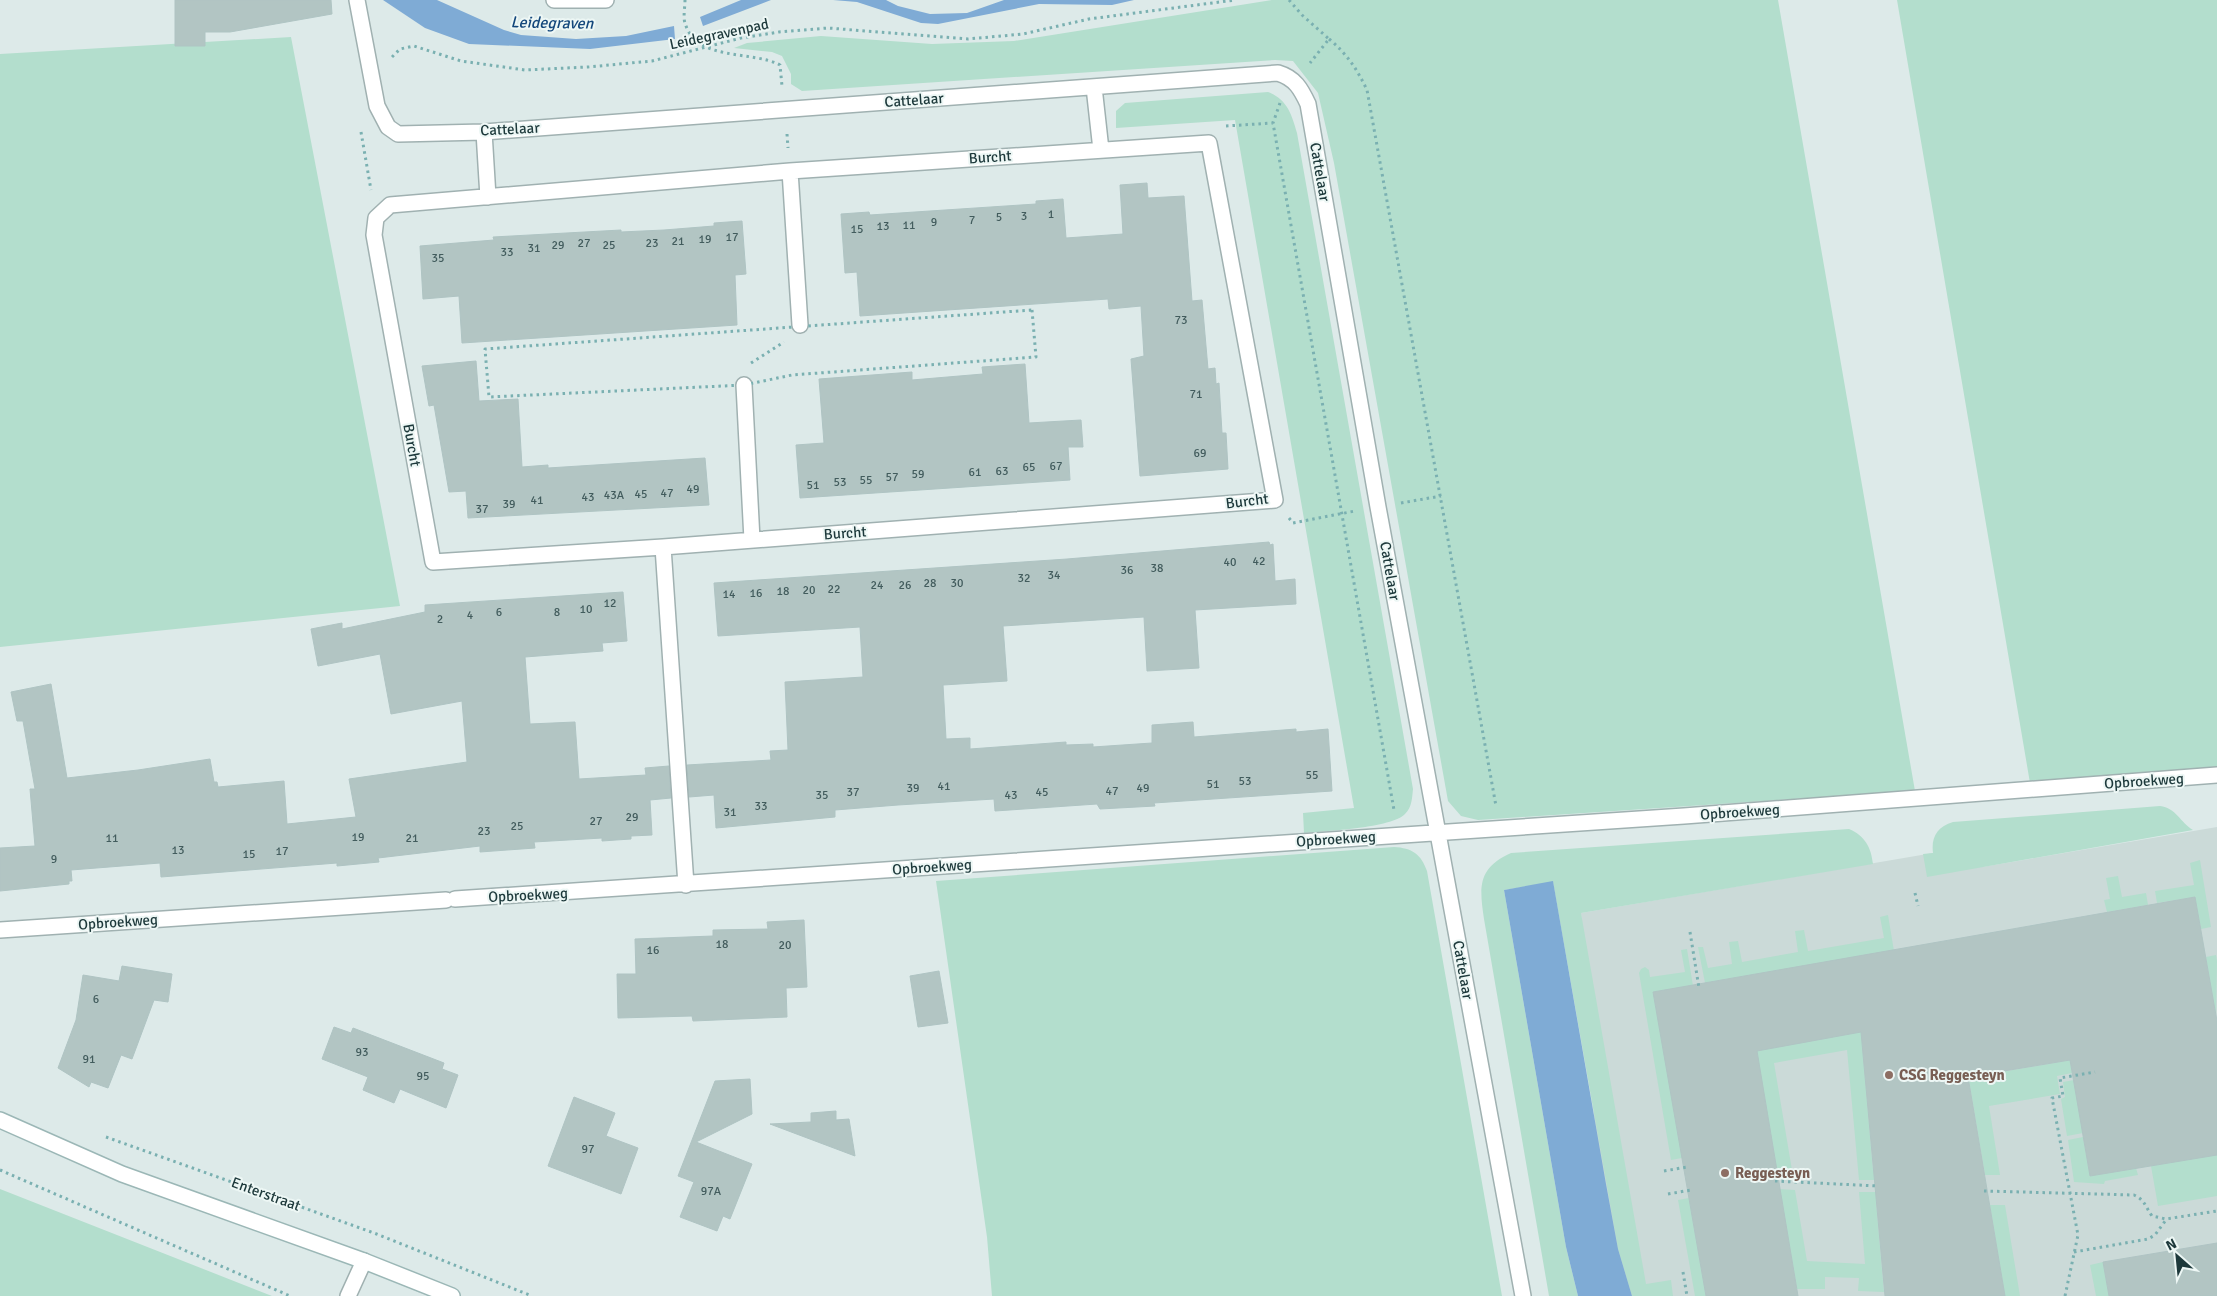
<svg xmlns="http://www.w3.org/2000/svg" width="2217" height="1296" viewBox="0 0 2217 1296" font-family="Signika,sans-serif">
<rect width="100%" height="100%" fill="#ddeae9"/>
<path fill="#cbdad8" d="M 2217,827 L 2217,1296 L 1606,1296 L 1581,913 L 1933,853 L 1982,867 Z"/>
<path fill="#b3decd" d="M 1272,0 L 1778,0 L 1915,791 L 1478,820 L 1461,816 L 1448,801 L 1334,163 L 1318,93 L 1293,61 L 1275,60 L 802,91 L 791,84 L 791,74 L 782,56 L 772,52 L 734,48 L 747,43 L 821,36 L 932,44 L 1014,41 Z
M 1897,0 L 2217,0 L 2217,769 L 2030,783 Z
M 291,37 L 400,606 L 0,647 L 0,54 Z
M 1268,92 C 1287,99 1292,115 1297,133 L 1413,789 C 1412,798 1412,807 1405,814 C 1392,828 1325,831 1304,833 L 1303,813 L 1354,808 L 1235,120 L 1116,128 L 1116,111 L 1125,103 Z
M 2160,806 C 2176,808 2180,822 2193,830 L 1927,877 L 1923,854 L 1933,853 C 1931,837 1937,827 1953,822 Z
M 1849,829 C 1865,836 1871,847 1873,864 L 1581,913 L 1646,1284 L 1671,1280 L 1673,1296 L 1632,1296 L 1618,1249 L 1553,882 L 1504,890 L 1566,1247 L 1578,1296 L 1549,1296 L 1484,919 C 1479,886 1478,868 1511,853 Z
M 1394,847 C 1412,848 1421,854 1427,871 L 1502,1296 L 992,1296 L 987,1237 L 936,881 Z
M 2200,860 L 2211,927 L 2201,929 L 2195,897 L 2157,903 L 2155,891 L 2194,885 L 2190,863 Z
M 2118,876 L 2122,897 L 2146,893 L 2148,905 L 2107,912 L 2104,900 L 2110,899 L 2106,878 Z
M 1888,915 L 1894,951 L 1705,983 L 1698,947 L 1703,947 L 1708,968 L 1732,964 L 1729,942 L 1738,941 L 1742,962 L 1798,952 L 1795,931 L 1804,930 L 1808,951 L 1884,938 L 1880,917 Z
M 1687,949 L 1693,986 L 1682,1158 L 1671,1160 L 1639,973 L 1641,969 L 1645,967 L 1649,970 L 1650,977 L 1685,972 L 1681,950 Z
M 2216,955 L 2217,961 L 2216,1016 L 2206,957 Z
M 1860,1019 L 1873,1170 L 1878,1180 L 1859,1180 L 1847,1050 L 1774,1063 L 1793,1176 L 1774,1175 L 1776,1164 L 1754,1038 Z
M 2070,1060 L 2072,1073 L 2057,1076 L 2060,1094 L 1989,1106 L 2000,1175 L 1985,1175 L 1968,1075 L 2006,1068 L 2007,1071 Z
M 2074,1080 L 2083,1133 L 2067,1136 L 2061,1099 L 2065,1097 L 2063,1082 Z
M 2083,1137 L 2090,1176 L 2136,1168 L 2138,1175 L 2105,1181 L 2104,1184 L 2074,1182 L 2068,1140 Z
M 2217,1154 L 2217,1196 L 2158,1206 L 2151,1166 Z
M 0,1189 L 272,1296 L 0,1296 Z
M 1777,1189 L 1795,1190 L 1807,1261 L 1865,1264 L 1859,1192 L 1879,1192 L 1880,1201 L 1876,1201 L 1884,1292 L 1858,1291 L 1859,1278 L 1825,1277 L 1825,1289 L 1797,1289 L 1782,1201 Z
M 1689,1198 L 1706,1296 L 1695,1296 L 1678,1200 Z
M 1990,1205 L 2005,1205 L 2020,1296 L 2005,1296 Z
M 2103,1262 L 2109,1296 L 2096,1296 L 2090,1265 Z"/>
<path fill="#7fabd5" d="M 383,0 L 437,0 L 504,30 L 521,35 L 576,39 L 626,36 L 674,26 L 675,39 L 590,49 L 469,44 L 425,28 Z
M 741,0 L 771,0 L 703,26 L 700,17 Z
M 833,0 L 886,0 L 898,6 L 930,14 L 967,13 L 1004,0 L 1134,0 L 1112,5 L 1039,4 L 938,24 L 921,23 L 857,2 Z
M 1553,881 L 1606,1184 L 1618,1249 L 1632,1296 L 1578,1296 L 1566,1247 L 1504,890 Z"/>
<path fill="#b2c5c3" stroke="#afc4c3" d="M 175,0 L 331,0 L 332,14 L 230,32 L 205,32 L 205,46 L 175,46 Z
M 1147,183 L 1148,198 L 1184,196 L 1192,301 L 1202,300 L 1208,369 L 1215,368 L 1216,384 L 1219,383 L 1222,433 L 1226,433 L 1228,469 L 1140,476 L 1131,359 L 1144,356 L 1141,306 L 1109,309 L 1108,299 L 860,316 L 857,272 L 845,273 L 841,214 L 869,212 L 870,215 L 945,210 L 1036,204 L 1036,201 L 1063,199 L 1066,238 L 1123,234 L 1120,185 Z
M 742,221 L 746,274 L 735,275 L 737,325 L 462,343 L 459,296 L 423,299 L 420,246 L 494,240 L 493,237 L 621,230 L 621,232 L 664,230 L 714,226 L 714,223 Z
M 476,361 L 479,401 L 518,399 L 522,467 L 548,465 L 548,468 L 705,458 L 709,505 L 468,518 L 466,491 L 449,492 L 434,405 L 429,406 L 422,366 Z
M 1025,364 L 1029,423 L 1081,420 L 1083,447 L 1068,447 L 1070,480 L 800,498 L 796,445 L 824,443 L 819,379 L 912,372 L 912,380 L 983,374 L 982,367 Z
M 1269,542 L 1270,545 L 1273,544 L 1275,581 L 1295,579 L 1296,604 L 1195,610 L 1199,668 L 1147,671 L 1144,617 L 1003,626 L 1007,681 L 943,685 L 946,739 L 970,738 L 970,749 L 1066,742 L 1066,745 L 1093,744 L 1093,747 L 1152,743 L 1152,725 L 1193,722 L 1194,737 L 1296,729 L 1296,732 L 1328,729 L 1332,791 L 1154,803 L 1155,806 L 1100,809 L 1097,804 L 995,811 L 994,799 L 898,805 L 835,810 L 835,817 L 716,828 L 714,795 L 689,797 L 687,765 L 771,760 L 770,751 L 788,750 L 785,682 L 863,677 L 860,627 L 718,636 L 714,583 L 1067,559 Z
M 623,592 L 627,641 L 602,643 L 603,651 L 525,657 L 530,724 L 575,722 L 579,779 L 646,775 L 645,768 L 669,766 L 671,798 L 650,800 L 652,835 L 631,836 L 631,839 L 616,840 L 602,841 L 602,838 L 534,842 L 535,848 L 480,852 L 480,846 L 378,858 L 379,862 L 337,866 L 337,863 L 161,877 L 160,863 L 71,870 L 72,881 L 69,881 L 69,884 L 0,891 L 0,848 L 35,846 L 30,789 L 35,789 L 23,721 L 17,721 L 11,692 L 51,684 L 67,778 L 138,770 L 210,759 L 214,782 L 217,782 L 218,787 L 284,781 L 287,824 L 356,817 L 349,779 L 467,762 L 462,701 L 391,714 L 380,654 L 318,666 L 311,629 L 342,623 L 342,629 L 425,612 L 425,605 Z
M 2195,897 L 2217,1021 L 2217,1155 L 2090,1176 L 2070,1060 L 1968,1077 L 2005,1296 L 1885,1296 L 1861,1032 L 1757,1051 L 1798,1296 L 1706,1296 L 1653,992 Z
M 804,920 L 807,987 L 786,988 L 787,1017 L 693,1021 L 692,1016 L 618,1018 L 617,974 L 636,974 L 635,939 L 713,936 L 713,930 L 768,929 L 767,922 Z
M 122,966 L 172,974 L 168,1002 L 154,1000 L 132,1059 L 121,1055 L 108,1088 L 91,1082 L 89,1087 L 58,1068 L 76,1020 L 83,975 L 119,981 Z
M 939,971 L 948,1023 L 918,1027 L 910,976 Z
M 334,1027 L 351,1033 L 353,1028 L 444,1063 L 442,1069 L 458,1075 L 446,1108 L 400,1089 L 394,1103 L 363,1090 L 368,1077 L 322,1059 Z
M 750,1079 L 752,1114 L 696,1142 L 752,1164 L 730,1219 L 723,1216 L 717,1231 L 680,1217 L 694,1182 L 678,1176 L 715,1081 Z
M 574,1097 L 615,1113 L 606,1136 L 638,1148 L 621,1194 L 548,1166 Z
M 836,1111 L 836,1120 L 849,1119 L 855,1156 L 770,1124 L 811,1122 L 811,1113 Z
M 2217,1243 L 2217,1296 L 2109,1296 L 2103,1262 Z"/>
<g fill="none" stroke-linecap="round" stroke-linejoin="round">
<defs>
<path id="minor" d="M 357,0 L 377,106 L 388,127 L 398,134 L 484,132 L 1278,73 C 1295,78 1301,89 1308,104 L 1378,507 L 1523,1296
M 554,0 L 606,0
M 1094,87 L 1101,150
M 484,132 L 488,197
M 1209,143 L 1275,500 L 663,547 L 433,562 L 374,235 L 376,218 L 390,205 L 790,171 Z
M 790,171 L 800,325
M 744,385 L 752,540
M 663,547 L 686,885
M 455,899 L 1684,816 L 2217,775
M 0,930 L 446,900"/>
<path id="tertiary" d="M 348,1296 L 364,1261"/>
<path id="secondary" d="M 0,1120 L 122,1174 L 364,1261 L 452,1296"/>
</defs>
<use href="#minor" stroke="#a0b1b1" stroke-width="18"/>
<use href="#tertiary" stroke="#a0b1b1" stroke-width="18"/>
<use href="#secondary" stroke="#9bb7b6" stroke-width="18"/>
<path stroke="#7ab0b1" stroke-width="3" stroke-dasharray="2.5 4" stroke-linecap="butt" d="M 685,0 C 685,7 683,17 685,23 C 696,62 752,50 780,65 L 782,86
M 1289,0 L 1302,15 L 1329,39 L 1310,63
M 1329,39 C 1347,54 1357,69 1367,90 L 1496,806
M 392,57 L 400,49 L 414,46 L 461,61 L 525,70 L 588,67 L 652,61 L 741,38 L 779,32 L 828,28 L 968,39 L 1023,34 L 1089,19 L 1235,0
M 1280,103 L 1273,123 L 1394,810
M 1226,126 L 1273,123
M 361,132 L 371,190
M 787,134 L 788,148
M 1032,310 L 1036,357 L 792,375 L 744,385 L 489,397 L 485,349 Z
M 751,363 L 784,342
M 1401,503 L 1441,496
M 1289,518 L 1293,523 L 1355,511
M 1915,893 L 1918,906
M 1690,932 L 1699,988
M 106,1137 L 374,1233 L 532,1296
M 0,1170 L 290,1296
M 1664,1171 L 1687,1167
M 1775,1181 L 1878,1186
M 1984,1191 L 2134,1195 C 2145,1200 2145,1206 2152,1216 L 2166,1219 L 2217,1211
M 1668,1194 L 1691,1190
M 2074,1252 L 2148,1239 L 2155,1235 L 2166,1220
M 1683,1272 L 1687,1296
M 2065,1296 L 2078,1235 L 2052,1098 L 2063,1096 L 2060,1078 L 2095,1072"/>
<use href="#minor" stroke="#fff" stroke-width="15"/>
<use href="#tertiary" stroke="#fff" stroke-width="15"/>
<use href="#secondary" stroke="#fff" stroke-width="15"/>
</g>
<g fill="#8d6e63" stroke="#edf7f5" stroke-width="2">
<circle cx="1889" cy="1075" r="5"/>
<circle cx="1725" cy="1173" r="5"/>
</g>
<g text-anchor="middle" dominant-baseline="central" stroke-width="4" stroke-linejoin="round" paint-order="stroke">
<g font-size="12" fill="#425c5d">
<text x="1051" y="214">1</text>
<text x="1024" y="216">3</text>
<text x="999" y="217">5</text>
<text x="972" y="220">7</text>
<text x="934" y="222">9</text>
<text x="909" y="225">11</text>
<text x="883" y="226">13</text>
<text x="857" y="229">15</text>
<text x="732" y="237">17</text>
<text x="705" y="239">19</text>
<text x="678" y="241">21</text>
<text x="584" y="243">27</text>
<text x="652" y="243">23</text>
<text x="558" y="245">29</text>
<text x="609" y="245">25</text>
<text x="534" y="248">31</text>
<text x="507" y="252">33</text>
<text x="438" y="258">35</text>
<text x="1181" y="320">73</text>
<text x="1196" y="394">71</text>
<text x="1200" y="453">69</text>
<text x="1056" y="466">67</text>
<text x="1029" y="467">65</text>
<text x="1002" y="471">63</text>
<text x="975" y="472">61</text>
<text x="918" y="474">59</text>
<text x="892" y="477">57</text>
<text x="866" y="480">55</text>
<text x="840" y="482">53</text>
<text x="813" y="485">51</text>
<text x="693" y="489">49</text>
<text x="667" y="493">47</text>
<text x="641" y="494">45</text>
<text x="614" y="495">43A</text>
<text x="588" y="497">43</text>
<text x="537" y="500">41</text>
<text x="509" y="504">39</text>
<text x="482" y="509">37</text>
<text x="1259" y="561">42</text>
<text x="1230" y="562">40</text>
<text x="1157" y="568">38</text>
<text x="1127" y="570">36</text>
<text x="1054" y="575">34</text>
<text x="1024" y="578">32</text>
<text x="930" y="583">28</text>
<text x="957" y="583">30</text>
<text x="877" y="585">24</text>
<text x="905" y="585">26</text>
<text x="834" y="589">22</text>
<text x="809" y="590">20</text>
<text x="783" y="591">18</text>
<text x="756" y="593">16</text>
<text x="729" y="594">14</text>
<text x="610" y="603">12</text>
<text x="586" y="609">10</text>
<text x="499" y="612">6</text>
<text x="557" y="612">8</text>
<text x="470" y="615">4</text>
<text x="440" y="619">2</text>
<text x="1312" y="775">55</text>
<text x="1245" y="781">53</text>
<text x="1213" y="784">51</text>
<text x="944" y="786">41</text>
<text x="913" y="788">39</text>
<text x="1143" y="788">49</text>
<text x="1112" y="791">47</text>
<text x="853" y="792">37</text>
<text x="1042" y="792">45</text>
<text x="822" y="795">35</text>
<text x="1011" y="795">43</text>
<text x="761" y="806">33</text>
<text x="730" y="812">31</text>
<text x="632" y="817">29</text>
<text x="596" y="821">27</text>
<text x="517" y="826">25</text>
<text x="484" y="831">23</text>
<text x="358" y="837">19</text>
<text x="112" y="838">11</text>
<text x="412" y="838">21</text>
<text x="178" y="850">13</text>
<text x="282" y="851">17</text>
<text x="249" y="854">15</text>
<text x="54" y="859">9</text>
<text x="722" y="944">18</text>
<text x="785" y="945">20</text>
<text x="653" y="950">16</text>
<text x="96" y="999">6</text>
<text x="362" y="1052">93</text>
<text x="89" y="1059">91</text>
<text x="423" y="1076">95</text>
<text x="588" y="1149">97</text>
<text x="711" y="1191">97A</text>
</g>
<g font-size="15" fill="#1d393b" stroke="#edf7f5">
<text transform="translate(719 34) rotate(-12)">Leidegravenpad</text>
<text transform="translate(914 100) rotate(-4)">Cattelaar</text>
<text transform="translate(510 129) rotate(-3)">Cattelaar</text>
<text transform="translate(990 157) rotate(-4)">Burcht</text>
<text transform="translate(1320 172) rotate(80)">Cattelaar</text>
<text transform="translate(412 445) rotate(80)">Burcht</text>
<text transform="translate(1247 501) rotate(-7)">Burcht</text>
<text transform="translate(845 533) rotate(-4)">Burcht</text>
<text transform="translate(1390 571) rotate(80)">Cattelaar</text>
<text transform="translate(2144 781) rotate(-4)">Opbroekweg</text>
<text transform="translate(1740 812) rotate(-4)">Opbroekweg</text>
<text transform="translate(1336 839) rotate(-4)">Opbroekweg</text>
<text transform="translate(932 867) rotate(-4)">Opbroekweg</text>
<text transform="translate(528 895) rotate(-3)">Opbroekweg</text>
<text transform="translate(118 922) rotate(-4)">Opbroekweg</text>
<text transform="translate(1463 970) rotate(80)">Cattelaar</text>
<text transform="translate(266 1194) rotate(20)">Enterstraat</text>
</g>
<g font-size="15" font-weight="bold" fill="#785e54" stroke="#edf7f5" text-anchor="start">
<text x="1899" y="1075">CSG Reggesteyn</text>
<text x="1735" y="1173">Reggesteyn</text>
</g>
<g font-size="16" font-style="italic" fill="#13477b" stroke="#edf7f5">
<text transform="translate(552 23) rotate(1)">Leidegraven</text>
</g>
</g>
<g transform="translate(2177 1256) rotate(333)" stroke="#edf7f5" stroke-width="4" paint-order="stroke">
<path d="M0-4L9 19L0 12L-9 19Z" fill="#1d393b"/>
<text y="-8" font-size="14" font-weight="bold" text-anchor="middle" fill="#1d393b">N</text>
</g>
</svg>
